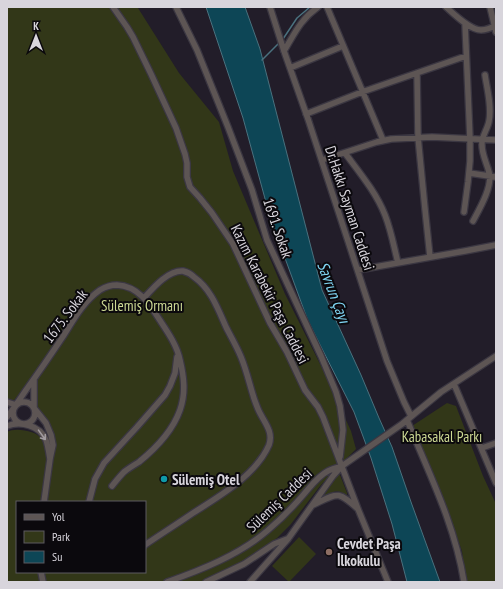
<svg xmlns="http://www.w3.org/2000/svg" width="503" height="589" viewBox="0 0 503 589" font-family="'PT Sans Narrow',sans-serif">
<rect width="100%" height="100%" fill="#221d29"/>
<path fill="#323718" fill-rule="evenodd" d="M 7,7 L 136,7 L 138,8 L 179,73 L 219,122 L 233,171 L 285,294 L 325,374 L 351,431 L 356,449 L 350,455 L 320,486 L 291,524 L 277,538 L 243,562 L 201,582 L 7,582 L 7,432 C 15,427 37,431 42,439 L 52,429 L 47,419 L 38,408 L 36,403 L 36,389 L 27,384 L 7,409 ZM 17,502 L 145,502 L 145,572 L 17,572 Z
M 447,403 L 456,406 L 483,476 L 496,504 L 496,582 L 466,582 L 462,551 L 440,491 L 412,426 Z
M 338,475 L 340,475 L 347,493 L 347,495 C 344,495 343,493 341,492 C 334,489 328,495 322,498 Z
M 299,537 L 316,554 L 289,582 L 272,566 Z"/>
<path fill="#0d4656" stroke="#4a717e" d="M 206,7 L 245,7 L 260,49 L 322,290 L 361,375 L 379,418 L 392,447 L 411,502 L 440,582 L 407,582 L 392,524 L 371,458 L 354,412 L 308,321 L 270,217 L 243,118 Z"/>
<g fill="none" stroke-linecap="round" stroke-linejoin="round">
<path stroke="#4a717e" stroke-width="1.5" d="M 283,39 L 297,18 L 310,7
M 262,60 L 280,42"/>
<defs>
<path id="minor" d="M 113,7 L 127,27 L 133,37 L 151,74 L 176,128 L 185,154 L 187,163 L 187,177 L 190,187 L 200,198 L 212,213 L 233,244 L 270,323 L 287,352 L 305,390 L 318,407 L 323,417 L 358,509 L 388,582
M 176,7 L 197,50 L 228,127 L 252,190 L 267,240 L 321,356 L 336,392 L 340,406 L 342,421 L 343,430 L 340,457
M 270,7 L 284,51 L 308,119 L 348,241 L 387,361 L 404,402 L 411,416
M 327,7 L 383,140
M 446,7 C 454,14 470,30 481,30 C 487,30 491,28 496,25
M 490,7 L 496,32
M 284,51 C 295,33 300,20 318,7
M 290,68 L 343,46
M 417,73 L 418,137 L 425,209 L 430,257
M 306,114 L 362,92 L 466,56
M 345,153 C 359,172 376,192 385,215 C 391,230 394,247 398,263
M 322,160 L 377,142 L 391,139 L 432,137 L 496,140
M 469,173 L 496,177
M 464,212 L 468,182 L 470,161 L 470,139 L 465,23
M 473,221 C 480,208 493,186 489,172 C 486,161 481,153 482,142 C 483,134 488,128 489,121 C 492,107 487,89 485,75
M 358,270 L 465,251 L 496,245
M 144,298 C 153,288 168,270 183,271 C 187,272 191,274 194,277 C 211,289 218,309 226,327 C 231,337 237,347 241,357 C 246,369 249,382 253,395 C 254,399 256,404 258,409 C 263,421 274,431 269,445 C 256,475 220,496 193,513 C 177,524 161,534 145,545
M 454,384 L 496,483
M13 413a11 11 0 1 1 22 0a11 11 0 1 1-22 0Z
M 7,402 L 16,405
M 7,417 C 14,408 20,399 26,390 C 39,372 52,353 64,335 C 74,319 84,301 100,290 C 105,287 111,285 117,285 C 139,286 150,305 161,322 C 169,334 177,346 180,360 C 184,377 186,393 180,410 C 173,430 155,449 139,462 C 134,465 129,468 124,472 C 120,476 116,481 112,486
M 407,420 C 429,473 455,525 464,582
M 7,426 C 20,421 40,425 46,440 C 48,446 49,453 50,459 L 53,445 L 51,435 L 46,423 L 34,408 L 34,380
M 482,448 L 496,443
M 44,502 L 50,459
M 89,502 L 95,479 L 104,463 L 137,427 L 165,395 L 170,386 L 175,373 L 177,357
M 313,505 C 338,493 337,490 358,509
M 41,572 L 43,582
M 167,582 C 201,570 239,555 267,531 C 280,520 293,507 304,494 C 311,486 318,476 328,471 C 332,469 336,468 340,467
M 206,582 L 244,564 L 274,544 L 287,539
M 250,582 L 288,539 L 333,476 L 342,466 L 402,424 L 441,392 L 496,356"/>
</defs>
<use href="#minor" stroke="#3b3742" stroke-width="8"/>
<use href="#minor" stroke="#5d5554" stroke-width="5.5"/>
</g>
<defs><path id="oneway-shaft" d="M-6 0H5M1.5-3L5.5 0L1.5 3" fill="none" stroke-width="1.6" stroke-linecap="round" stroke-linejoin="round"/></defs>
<use stroke="#a19b9f" href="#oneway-shaft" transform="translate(42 435) rotate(54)"/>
<circle fill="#0f9aa8" stroke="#0b090d" stroke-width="1.5" cx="164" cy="479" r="4"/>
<circle fill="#8d6e63" stroke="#0b090d" stroke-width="1.5" cx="329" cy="552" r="4"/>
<g text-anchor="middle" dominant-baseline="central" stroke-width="4" stroke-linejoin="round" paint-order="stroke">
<g font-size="15" fill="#d8d5dc" stroke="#0b090d">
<text transform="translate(350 208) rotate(72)">Dr.Hakkı Sayman Caddesi</text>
<text transform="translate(278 228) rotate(71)">1691. Sokak</text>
<text transform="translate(270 294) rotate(63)">Kazım Karabekir Paşa Caddesi</text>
<text transform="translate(65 316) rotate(-53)">1675. Sokak</text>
<text transform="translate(279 500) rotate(-44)">Sülemiş Caddesi</text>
</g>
<g font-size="15" fill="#cdd994" stroke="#0b090d">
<text x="142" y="305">Sülemiş Ormanı</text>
<text x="442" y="436">Kabasakal Parkı</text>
</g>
<g font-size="15" font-weight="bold" fill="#d8d5dc" stroke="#0b090d" text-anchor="start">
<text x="172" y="479">Sülemiş Otel</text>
<text x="337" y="543">Cevdet Paşa<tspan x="337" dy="17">İlkokulu</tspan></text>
</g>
<g font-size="16" font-style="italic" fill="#7fd4f2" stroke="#0b090d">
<text transform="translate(334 292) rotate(69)">Savrun Çayı</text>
</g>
</g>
<rect width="503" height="589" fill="none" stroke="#d8d5dc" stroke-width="16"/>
<rect x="16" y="501" width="130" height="72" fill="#0b090d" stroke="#5d5b60"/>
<rect x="24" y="514" width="20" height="6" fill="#5d5554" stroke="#5d5b60"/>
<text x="52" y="521" font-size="12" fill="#d8d5dc">Yol</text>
<rect x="24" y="531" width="20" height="12" fill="#323718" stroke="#5d5b60"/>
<text x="52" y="541" font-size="12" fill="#d8d5dc">Park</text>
<rect x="24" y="551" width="20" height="12" fill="#0d4656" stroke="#5d5b60"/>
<text x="52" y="561" font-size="12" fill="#d8d5dc">Su</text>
<g transform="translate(36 36)" stroke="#0b090d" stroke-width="3" paint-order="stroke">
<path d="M0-3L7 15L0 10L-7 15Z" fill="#d8d5dc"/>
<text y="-6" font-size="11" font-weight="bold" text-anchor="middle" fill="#d8d5dc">K</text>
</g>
</svg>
